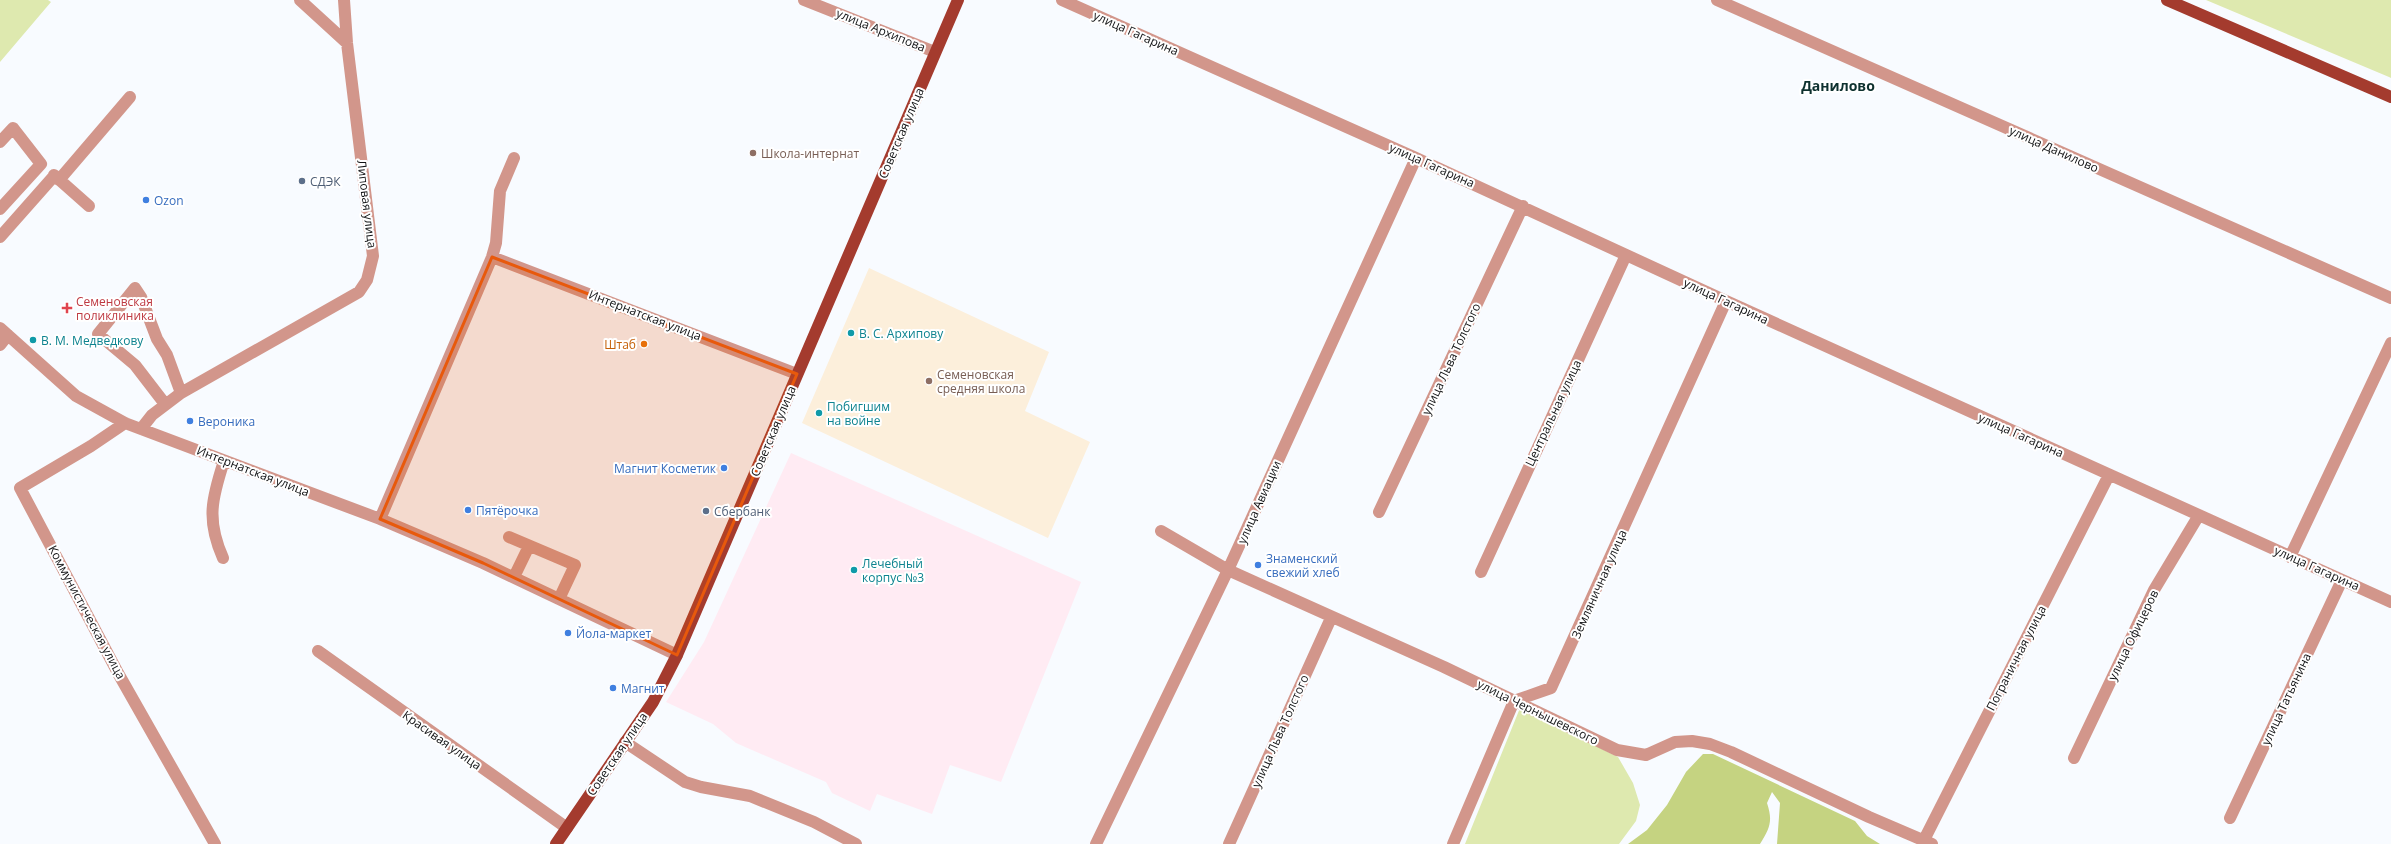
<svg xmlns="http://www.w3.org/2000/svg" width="2391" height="844" viewBox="0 0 2391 844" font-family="'Open Sans',sans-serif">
<rect width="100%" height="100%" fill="#f8fbff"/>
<path fill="#fcefdb" d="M 869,268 L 1049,352 L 1025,411 L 1090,442 L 1048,538 L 802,423 Z"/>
<path fill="#ffebf3" d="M 791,453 L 1081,582 L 1001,782 L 950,765 L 932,814 L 877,794 L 870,811 L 832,793 L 826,782 L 736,743 L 713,724 L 666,702 L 704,642 Z"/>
<path fill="#dee9af" d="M 0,0 L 48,0 L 51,2 L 0,62 Z
M 2206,0 L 2391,0 L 2391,78 L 2389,77 Z
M 1520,708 L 1618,757 L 1633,783 L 1640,805 L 1636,821 L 1619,844 L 1465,844 Z"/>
<path fill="#c5d381" d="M 1703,754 L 1713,754 L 1855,821 L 1867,836 L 1880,844 L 1777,844 L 1780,803 L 1772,792 L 1767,803 C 1773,821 1770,828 1760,844 L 1628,844 L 1647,830 L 1667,805 L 1686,772 Z"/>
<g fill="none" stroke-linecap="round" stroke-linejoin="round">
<path stroke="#d2968b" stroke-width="12" d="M 300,0 L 347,43
M 804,0 L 935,52
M 1062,0 L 1416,158 L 1726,301 L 2391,602
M 1717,0 L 2391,298
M 0,142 L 13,128 L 41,164 L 0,209
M 54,175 L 89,206
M 59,180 L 130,97
M 0,237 L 54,176
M 492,257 L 797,374
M 0,328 L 76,396 L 125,423 L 380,519 L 441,545 L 483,563 L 677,655
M 0,345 L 8,335
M 165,404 L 135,365 L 98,334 L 135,288 L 141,297 L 157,339 L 167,355 L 181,393
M 125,423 L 91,446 L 20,488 L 118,673 L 215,844
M 141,429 L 152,415 L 181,393 L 359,292 L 367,280 L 373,256 L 347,43 L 344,0
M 1379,512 L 1523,206
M 380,519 L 492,257 L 496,243 L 500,191 L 514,158
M 1161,531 L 1228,570 L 1444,667 L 1617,750 L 1646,755 L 1675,742 L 1692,741 L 1710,744 L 1731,752 L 1869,817 L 1932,844
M 509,537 L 575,565 L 559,599
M 2290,557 L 2391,343
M 223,558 C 206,520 212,498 224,461
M 1481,572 L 1626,255
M 514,577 L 529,546
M 318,651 L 567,828
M 625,742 L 685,782 L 701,787 L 750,796 L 814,822 L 856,844
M 2074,758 L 2154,590 L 2199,515
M 2230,818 L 2342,580
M 1924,840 L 2109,475
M 1096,844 L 1228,570 L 1416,158
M 1229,844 L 1331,618
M 1453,844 L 1514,701 L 1551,688 L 1726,301"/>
<path stroke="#a43b2e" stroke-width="12" d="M 2167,0 L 2391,97
M 556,844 L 653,702 L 677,655 L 958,0"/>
</g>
<path fill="#e8590c" fill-opacity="0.2" stroke="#e8590c" stroke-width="3" stroke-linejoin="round" d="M 492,257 L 797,374 L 677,655 L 483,563 L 380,519 Z"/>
<g fill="#8d6e63" stroke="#fff" stroke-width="1.5">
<circle cx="753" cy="153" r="4"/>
<circle cx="929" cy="381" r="4"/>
</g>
<g fill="#5c6f8a" stroke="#fff" stroke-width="1.5">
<circle cx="302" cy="181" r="4"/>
<circle cx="706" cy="511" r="4"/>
</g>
<g fill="#3f7fe0" stroke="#fff" stroke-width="1.5">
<circle cx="146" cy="200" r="4"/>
<circle cx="190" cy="421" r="4"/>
<circle cx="724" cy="468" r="4"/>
<circle cx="468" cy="510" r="4"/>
<circle cx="1258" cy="565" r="4"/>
<circle cx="568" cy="633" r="4"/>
<circle cx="613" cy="688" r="4"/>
</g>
<path fill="#e0444e" stroke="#fff" stroke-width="1.5" d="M65 302h4v4h4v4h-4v4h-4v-4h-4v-4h4z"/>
<g fill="#0f9aa8" stroke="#fff" stroke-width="1.5">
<circle cx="851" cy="333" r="4"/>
<circle cx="33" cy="340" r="4"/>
<circle cx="819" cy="413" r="4"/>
<circle cx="854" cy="570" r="4"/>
</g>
<circle fill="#e8710a" stroke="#fff" stroke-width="1.5" cx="644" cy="344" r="4"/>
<g text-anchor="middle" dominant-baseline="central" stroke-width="4" stroke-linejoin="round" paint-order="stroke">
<g font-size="12" fill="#121315" stroke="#fff">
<text transform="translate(881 30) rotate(22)">улица Архипова</text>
<text transform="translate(1136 33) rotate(24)">улица Гагарина</text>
<text transform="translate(901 133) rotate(-67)">Советская улица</text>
<text transform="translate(2054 149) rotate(24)">улица Данилово</text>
<text transform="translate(1432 165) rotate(24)">улица Гагарина</text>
<text transform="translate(367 204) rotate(83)">Липовая улица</text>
<text transform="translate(1726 301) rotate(25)">улица Гагарина</text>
<text transform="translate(645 315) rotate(21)">Интернатская улица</text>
<text transform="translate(1451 359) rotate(-65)">улица Льва Толстого</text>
<text transform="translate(1553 413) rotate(-65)">Центральная улица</text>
<text transform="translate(773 431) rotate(-67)">Советская улица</text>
<text transform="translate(2021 435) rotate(24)">улица Гагарина</text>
<text transform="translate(253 471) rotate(21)">Интернатская улица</text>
<text transform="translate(1259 502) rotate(-66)">улица Авиации</text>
<text transform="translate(2317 568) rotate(24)">улица Гагарина</text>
<text transform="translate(1599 584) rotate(-66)">Земляничная улица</text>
<text transform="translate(87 612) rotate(62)">Коммунистическая улица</text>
<text transform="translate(2133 635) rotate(-64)">улица Офицеров</text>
<text transform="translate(2016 658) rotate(-63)">Пограничная улица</text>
<text transform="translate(2286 699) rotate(-65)">улица Татьянина</text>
<text transform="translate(1538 712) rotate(26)">улица Чернышевского</text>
<text transform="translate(1280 731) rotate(-66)">улица Льва Толстого</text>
<text transform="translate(442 740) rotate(35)">Красивая улица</text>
<text transform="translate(617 754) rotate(-56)">Советская улица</text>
</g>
<g font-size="12" fill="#785e54" stroke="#fff" text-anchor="start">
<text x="761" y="153">Школа-интернат</text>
<text x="937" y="374">Семеновская<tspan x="937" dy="14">средняя школа</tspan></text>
</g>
<g font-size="12" fill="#4e5e75" stroke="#fff" text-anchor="start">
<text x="310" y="181">СДЭК</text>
<text x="714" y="511">Сбербанк</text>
</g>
<g font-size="12" fill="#366cbe" stroke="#fff" text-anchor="start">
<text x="154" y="200">Ozon</text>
<text x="198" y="421">Вероника</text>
<text x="716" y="468" text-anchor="end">Магнит Косметик</text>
<text x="476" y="510">Пятёрочка</text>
<text x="1266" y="558">Знаменский<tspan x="1266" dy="14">свежий хлеб</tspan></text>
<text x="576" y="633">Йола-маркет</text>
<text x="621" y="688">Магнит</text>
</g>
<g font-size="12" fill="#be3a42" stroke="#fff" text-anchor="start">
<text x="76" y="301">Семеновская<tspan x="76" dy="14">поликлиника</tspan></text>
</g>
<g font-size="12" fill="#0d838f" stroke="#fff" text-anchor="start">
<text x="859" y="333">В. С. Архипову</text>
<text x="41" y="340">В. М. Медведкову</text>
<text x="827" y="406">Побигшим<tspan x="827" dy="14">на войне</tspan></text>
<text x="862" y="563">Лечебный<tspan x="862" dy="14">корпус №3</tspan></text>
</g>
<g font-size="12" fill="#c56008" stroke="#fff" text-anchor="end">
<text x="636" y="344">Штаб</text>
</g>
<g font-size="14" font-weight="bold" fill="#0e312f" stroke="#fff">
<text x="1838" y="85">Данилово</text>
</g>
</g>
</svg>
